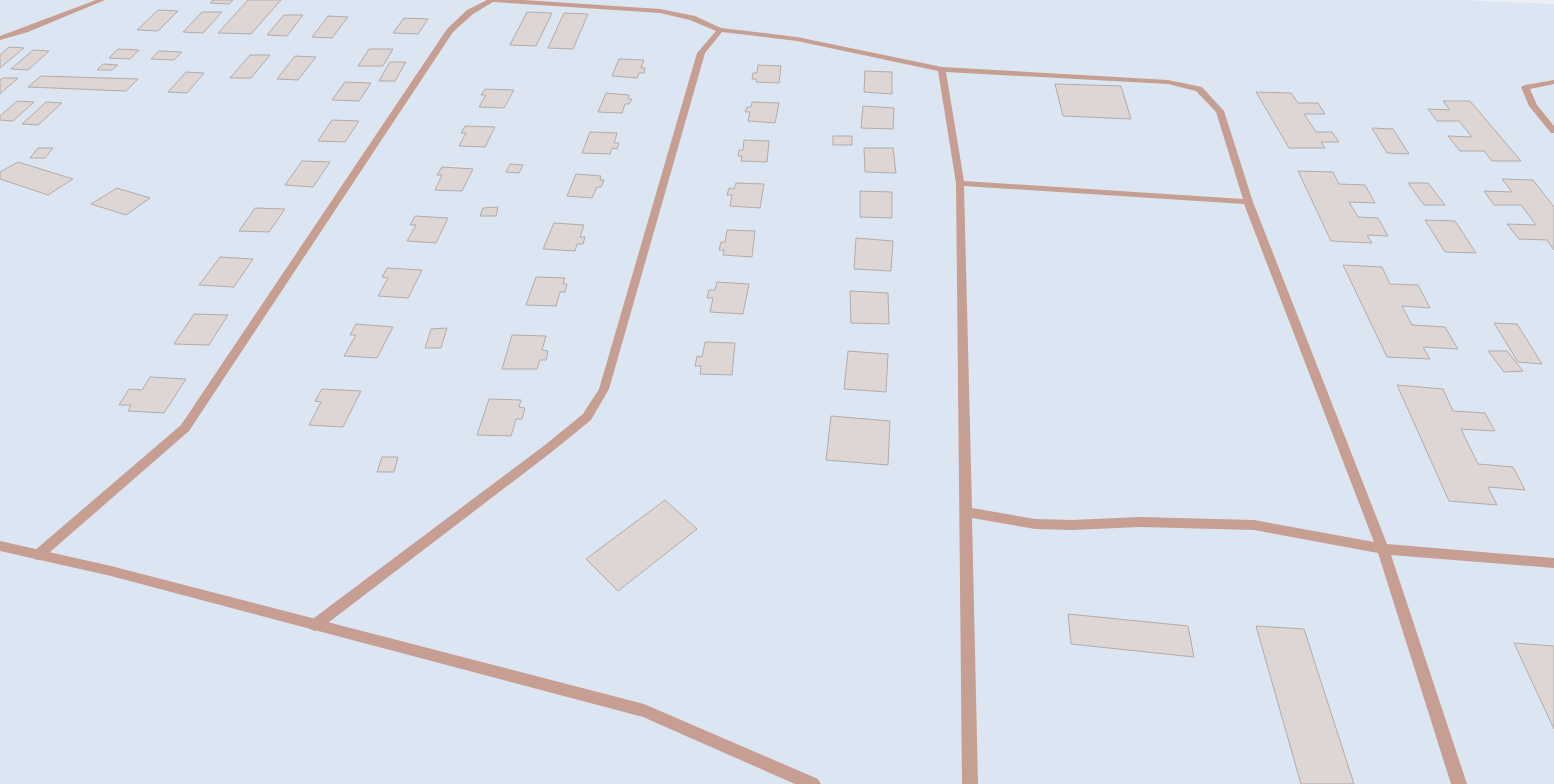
<svg xmlns="http://www.w3.org/2000/svg" width="1554" height="784" viewBox="0 0 1554 784" font-family="Signika,sans-serif">
<rect width="100%" height="100%" fill="#ebf0f6"/>
<path fill="#dce6f2" d="M 0,0 L 1464,0 L 1554,4 L 1554,784 L 0,784 Z"/>
<path fill="#ded6d4" stroke="#b3aba9" d="M 213,0 L 233,0 L 229,4 L 210,3 Z
M 248,0 L 281,0 L 251,34 L 218,33 Z
M 158,10 L 178,11 L 158,31 L 137,30 Z
M 202,12 L 222,12 L 203,33 L 183,32 Z
M 527,12 L 552,13 L 536,46 L 510,45 Z
M 564,13 L 588,14 L 573,49 L 548,48 Z
M 284,15 L 303,15 L 287,36 L 267,35 Z
M 328,16 L 348,17 L 332,38 L 312,37 Z
M 404,18 L 428,19 L 418,34 L 393,33 Z
M 9,47 L 24,48 L 0,68 L 0,55 Z
M 118,49 L 139,50 L 130,59 L 109,58 Z
M 369,49 L 393,49 L 383,66 L 358,66 Z
M 33,50 L 49,51 L 28,70 L 11,69 Z
M 159,51 L 182,52 L 174,60 L 151,59 Z
M 250,55 L 270,55 L 251,78 L 230,78 Z
M 295,56 L 316,57 L 298,80 L 277,79 Z
M 619,59 L 644,60 L 641,68 L 645,68 L 644,73 L 639,73 L 637,78 L 612,76 Z
M 390,62 L 406,62 L 395,81 L 379,81 Z
M 103,64 L 118,65 L 112,70 L 97,70 Z
M 758,65 L 781,66 L 779,83 L 756,82 L 756,79 L 752,79 L 753,73 L 757,73 Z
M 865,71 L 892,72 L 892,94 L 864,92 Z
M 186,72 L 204,73 L 187,93 L 168,92 Z
M 41,76 L 138,79 L 126,91 L 28,87 Z
M 3,78 L 18,78 L 0,94 L 0,80 Z
M 345,82 L 371,83 L 359,101 L 332,100 Z
M 1055,84 L 1121,86 L 1131,119 L 1063,116 Z
M 485,89 L 514,90 L 504,108 L 479,107 L 486,95 L 481,95 Z
M 1256,92 L 1291,93 L 1298,103 L 1318,103 L 1325,114 L 1304,114 L 1316,132 L 1332,132 L 1339,142 L 1321,142 L 1325,148 L 1289,148 Z
M 606,93 L 629,95 L 628,99 L 632,99 L 629,104 L 625,104 L 622,113 L 598,112 Z
M 17,101 L 34,102 L 13,121 L 0,120 L 0,116 Z
M 1443,101 L 1470,101 L 1521,161 L 1492,161 L 1484,151 L 1460,151 L 1448,136 L 1472,137 L 1459,121 L 1437,121 L 1428,109 L 1450,110 Z
M 46,102 L 62,103 L 38,125 L 22,124 Z
M 752,102 L 779,103 L 775,123 L 748,121 L 750,112 L 745,112 L 747,107 L 751,107 Z
M 863,106 L 894,108 L 893,129 L 861,128 Z
M 332,120 L 359,121 L 345,142 L 318,141 Z
M 465,126 L 495,127 L 485,147 L 459,146 L 466,133 L 461,133 Z
M 1372,128 L 1393,129 L 1409,154 L 1387,153 Z
M 590,132 L 617,133 L 614,143 L 619,143 L 617,149 L 612,148 L 610,154 L 582,153 Z
M 833,136 L 852,136 L 852,145 L 833,145 Z
M 744,140 L 769,141 L 767,162 L 741,161 L 742,156 L 738,156 L 739,150 L 743,150 Z
M 38,148 L 53,148 L 45,158 L 30,158 Z
M 864,148 L 893,148 L 896,173 L 865,172 Z
M 302,161 L 330,162 L 313,187 L 285,185 Z
M 18,162 L 73,179 L 48,195 L 0,179 L 0,172 Z
M 510,164 L 523,165 L 519,173 L 506,172 Z
M 442,167 L 473,169 L 462,191 L 435,190 L 442,175 L 437,175 Z
M 1298,171 L 1333,172 L 1339,184 L 1365,185 L 1375,203 L 1349,202 L 1358,217 L 1378,218 L 1388,236 L 1367,235 L 1372,243 L 1331,241 Z
M 576,174 L 601,176 L 600,180 L 604,180 L 601,187 L 597,187 L 592,198 L 567,196 Z
M 1502,179 L 1533,180 L 1554,207 L 1554,250 L 1547,240 L 1519,239 L 1507,224 L 1536,225 L 1521,205 L 1494,205 L 1484,191 L 1512,192 Z
M 736,183 L 764,184 L 760,208 L 730,206 L 732,195 L 727,195 L 729,188 L 734,189 Z
M 1408,183 L 1428,183 L 1445,205 L 1424,205 Z
M 117,188 L 150,198 L 126,215 L 91,204 Z
M 860,191 L 892,192 L 892,218 L 860,217 Z
M 498,207 L 496,216 L 480,216 L 483,208 Z
M 255,208 L 285,209 L 269,232 L 239,231 Z
M 415,216 L 448,218 L 436,243 L 407,241 L 416,225 L 410,225 Z
M 1425,220 L 1455,221 L 1476,253 L 1445,252 Z
M 554,223 L 584,225 L 580,237 L 585,237 L 583,244 L 577,244 L 575,251 L 543,249 Z
M 727,230 L 755,231 L 752,257 L 723,255 L 724,250 L 719,250 L 721,242 L 725,242 Z
M 856,238 L 893,241 L 891,271 L 854,269 Z
M 220,257 L 253,259 L 234,287 L 199,285 Z
M 1343,265 L 1382,267 L 1390,284 L 1418,285 L 1430,308 L 1402,306 L 1412,325 L 1445,327 L 1458,349 L 1423,347 L 1430,359 L 1387,357 Z
M 387,268 L 422,270 L 408,298 L 378,296 L 388,278 L 382,277 Z
M 536,277 L 565,278 L 563,284 L 567,284 L 565,292 L 560,292 L 556,306 L 526,305 Z
M 717,282 L 749,284 L 743,314 L 710,312 L 713,298 L 707,298 L 709,290 L 715,290 Z
M 850,291 L 888,293 L 889,324 L 851,323 Z
M 194,314 L 228,315 L 209,345 L 174,344 Z
M 1494,323 L 1517,324 L 1542,364 L 1518,362 Z
M 356,324 L 393,327 L 377,358 L 344,356 L 356,335 L 350,335 Z
M 447,328 L 441,348 L 425,348 L 431,329 Z
M 512,335 L 546,336 L 542,350 L 548,351 L 546,360 L 540,360 L 537,369 L 502,369 Z
M 705,342 L 735,343 L 732,375 L 700,374 L 701,366 L 695,366 L 697,356 L 702,357 Z
M 848,351 L 888,354 L 886,392 L 844,389 Z
M 1488,351 L 1507,351 L 1523,371 L 1504,372 Z
M 150,377 L 186,379 L 164,413 L 128,411 L 131,405 L 119,405 L 129,389 L 142,390 Z
M 1397,385 L 1443,389 L 1453,411 L 1485,413 L 1495,431 L 1461,429 L 1478,464 L 1513,467 L 1525,490 L 1488,487 L 1497,505 L 1449,501 Z
M 322,389 L 361,391 L 343,427 L 309,425 L 321,402 L 315,401 Z
M 489,399 L 521,400 L 519,407 L 525,408 L 522,419 L 516,419 L 511,436 L 477,435 Z
M 831,416 L 890,421 L 888,465 L 826,460 Z
M 382,457 L 398,457 L 394,472 L 377,472 Z
M 665,500 L 697,529 L 618,591 L 586,559 Z
M 1068,614 L 1188,626 L 1194,657 L 1071,644 Z
M 1256,626 L 1304,629 L 1354,784 L 1301,784 Z
M 1514,643 L 1554,646 L 1554,729 Z"/>
<g fill="none" stroke-linecap="round" stroke-linejoin="round">
<path fill="#c79e92" fill-rule="evenodd" d="M 96,0 L 105,0 L 28,32 L 0,40 L 0,36 Z
M 487,0 L 524,0 L 660,9 L 695,16 L 721,28 L 797,37 L 942,67 L 1168,80 L 1202,87 L 1224,111 L 1253,202 L 1387,544 L 1554,558 L 1554,568 L 1391,555 L 1467,784 L 1451,784 L 1378,553 L 1254,530 L 1140,527 L 1072,530 L 1035,529 L 972,518 L 978,784 L 962,784 L 956,183 L 938,71 L 797,41 L 722,32 L 705,53 L 609,389 L 591,420 L 553,451 L 320,629 L 315,631 L 310,629 L 308,625 L 310,621 L 545,445 L 583,414 L 599,389 L 697,53 L 716,31 L 690,20 L 660,13 L 493,2 L 473,14 L 453,32 L 189,431 L 42,559 L 38,560 L 34,559 L 32,555 L 34,551 L 181,425 L 447,29 L 467,10 ZM 946,72 L 1168,84 L 1196,91 L 1216,112 L 1243,199 L 964,181 ZM 964,186 L 1244,204 L 1374,542 L 1254,520 L 1140,517 L 1072,520 L 1035,519 L 972,508 Z
M 1554,80 L 1554,84 L 1530,89 L 1537,105 L 1554,126 L 1554,133 L 1551,133 L 1529,106 L 1521,87 L 1525,85 Z"/>
<path fill="#c79e92" fill-rule="evenodd" d="M 0,541 L 111,566 L 644,704 L 818,779 L 821,784 L 795,784 L 643,717 L 111,576 L 0,551 Z"/>
</g>
</svg>
